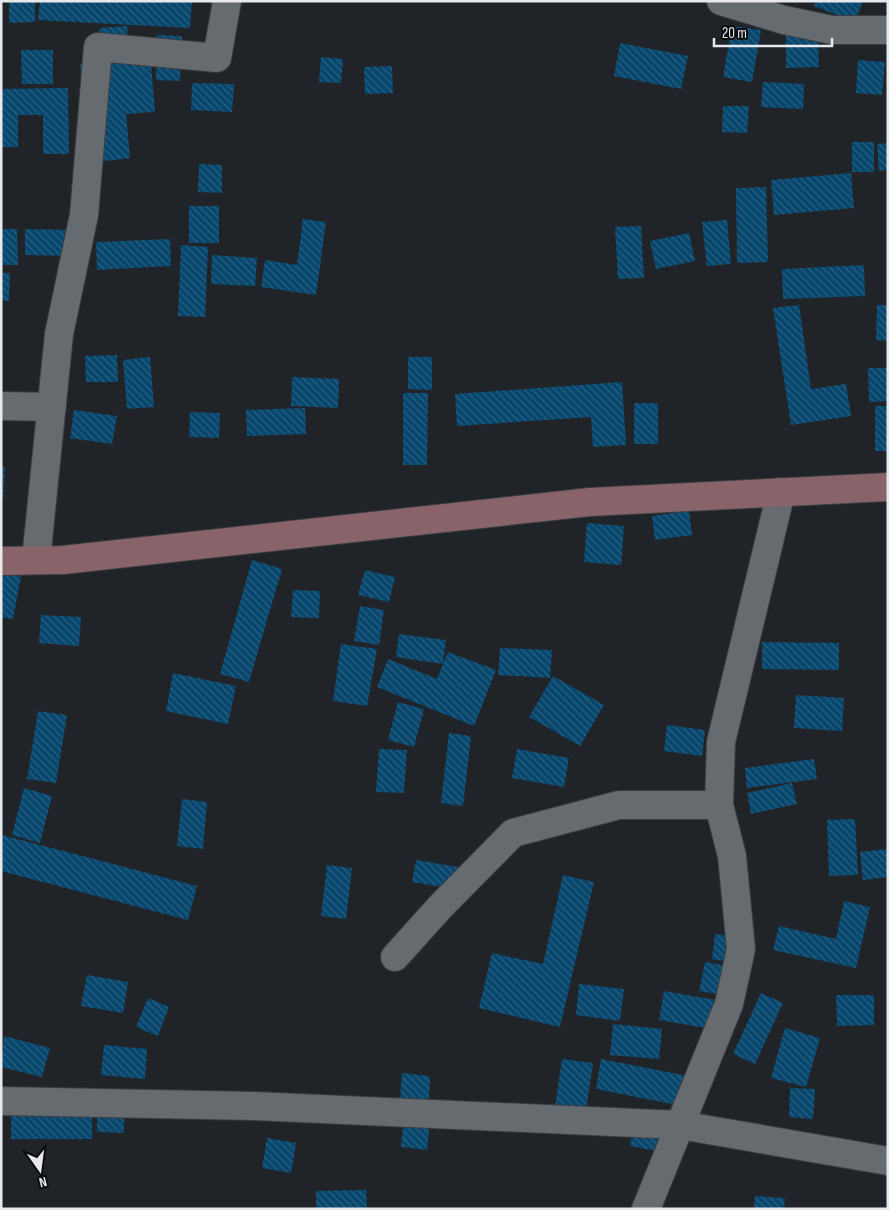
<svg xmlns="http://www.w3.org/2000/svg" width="889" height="1210" viewBox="0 0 889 1210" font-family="'Sofia Sans Condensed',sans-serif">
<defs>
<pattern id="building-back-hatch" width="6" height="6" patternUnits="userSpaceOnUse" patternTransform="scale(1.25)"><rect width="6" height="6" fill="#07466d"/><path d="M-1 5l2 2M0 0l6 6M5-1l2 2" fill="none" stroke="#2b6182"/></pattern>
</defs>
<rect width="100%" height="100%" fill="#202428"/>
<path fill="url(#building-back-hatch)" d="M 9,1 L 35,1 L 35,22 L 9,23 Z
M 40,1 L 192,1 L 190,28 L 38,20 Z
M 816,1 L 863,1 L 855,22 L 814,6 Z
M 817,23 L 819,67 L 786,68 L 786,24 Z
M 127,26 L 129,55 L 150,53 L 155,112 L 126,114 L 130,158 L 89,163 L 80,64 L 102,62 L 99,28 Z
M 732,26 L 761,30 L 752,82 L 723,77 Z
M 157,35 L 182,36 L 180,81 L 156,80 Z
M 620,43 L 688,56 L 681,89 L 614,76 Z
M 21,50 L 53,50 L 53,84 L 22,84 Z
M 321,57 L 343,59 L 341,83 L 319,82 Z
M 858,60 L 885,62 L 882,95 L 856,93 Z
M 392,66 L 393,93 L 365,94 L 364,67 Z
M 763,82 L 804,84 L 803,109 L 761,107 Z
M 192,83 L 234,84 L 232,112 L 191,110 Z
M 68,88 L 69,154 L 43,154 L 43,115 L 18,115 L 18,147 L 1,147 L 1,89 Z
M 723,106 L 749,106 L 747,133 L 722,132 Z
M 852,142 L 874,142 L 874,172 L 852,172 Z
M 888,143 L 888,170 L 879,171 L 877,144 Z
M 199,164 L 222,165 L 222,193 L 198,192 Z
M 851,173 L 854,208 L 774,215 L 771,180 Z
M 766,187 L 768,262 L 737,263 L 736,188 Z
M 189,206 L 219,206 L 219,243 L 189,243 Z
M 303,219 L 326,222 L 316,295 L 261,287 L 265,260 L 297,265 Z
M 727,220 L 731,264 L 707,266 L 702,222 Z
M 641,226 L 644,278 L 618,279 L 615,227 Z
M 1,229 L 17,229 L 18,265 L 1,265 Z
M 25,229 L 76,230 L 76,256 L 25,255 Z
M 689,233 L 695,261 L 656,269 L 650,241 Z
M 170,239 L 171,266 L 97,270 L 96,242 Z
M 181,245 L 208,247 L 205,317 L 178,316 Z
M 212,255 L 257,258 L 255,286 L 211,284 Z
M 864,265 L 865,296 L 783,299 L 782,269 Z
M 1,273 L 10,273 L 9,301 L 1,301 Z
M 799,305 L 811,389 L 846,384 L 851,416 L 791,425 L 773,308 Z
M 877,305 L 888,305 L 888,341 L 876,340 Z
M 117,355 L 118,382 L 86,382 L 85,356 Z
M 150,357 L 154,407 L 127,409 L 123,360 Z
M 408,357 L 432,357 L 432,390 L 408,389 Z
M 868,368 L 888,368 L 888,401 L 869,402 Z
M 292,377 L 339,379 L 338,408 L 291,406 Z
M 622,382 L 626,445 L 593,447 L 591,417 L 457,426 L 455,394 Z
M 403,393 L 428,393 L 427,465 L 403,465 Z
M 634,403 L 658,403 L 658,444 L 634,444 Z
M 875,406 L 888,406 L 888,451 L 875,451 Z
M 305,408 L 306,434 L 247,436 L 246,410 Z
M 74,410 L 117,416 L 112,444 L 70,438 Z
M 190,412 L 220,413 L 219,438 L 189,437 Z
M 1,466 L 5,467 L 3,498 L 1,498 Z
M 689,511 L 692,535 L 655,540 L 652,516 Z
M 587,523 L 624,526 L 621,565 L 584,562 Z
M 252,560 L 282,569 L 249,682 L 220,674 Z
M 365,570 L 395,577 L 389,602 L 358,595 Z
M 1,573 L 21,576 L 13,619 L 1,617 Z
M 293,590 L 320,591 L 319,618 L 291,617 Z
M 360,606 L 384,610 L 379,645 L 354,641 Z
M 41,615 L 81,617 L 79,646 L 39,643 Z
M 399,634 L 446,640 L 443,664 L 396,657 Z
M 762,642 L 839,643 L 839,670 L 762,669 Z
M 341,644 L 377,649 L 367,706 L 333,701 Z
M 500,648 L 552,650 L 550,678 L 498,675 Z
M 448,652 L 496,670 L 474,726 L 377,687 L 388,659 L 437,679 Z
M 173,673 L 236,686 L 228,724 L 166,711 Z
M 553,676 L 604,705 L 580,746 L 529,717 Z
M 796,695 L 844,698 L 842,731 L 794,728 Z
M 398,702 L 424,709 L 414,747 L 388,740 Z
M 38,711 L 67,715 L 56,783 L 27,779 Z
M 667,725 L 705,730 L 702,756 L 664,751 Z
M 449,733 L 471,736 L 463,806 L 441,803 Z
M 379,749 L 407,750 L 404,793 L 376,792 Z
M 517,749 L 569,758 L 564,787 L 512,778 Z
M 814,759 L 817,779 L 747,788 L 745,768 Z
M 792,783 L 797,804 L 751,814 L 747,793 Z
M 24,788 L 52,796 L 40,843 L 12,835 Z
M 182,799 L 207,802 L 203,849 L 177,846 Z
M 855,819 L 858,875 L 829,876 L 827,820 Z
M 2,835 L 197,886 L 188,920 L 1,871 Z
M 888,849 L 888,877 L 863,880 L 860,852 Z
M 416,860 L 464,868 L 461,890 L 412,882 Z
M 327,865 L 352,868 L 346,919 L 321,916 Z
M 563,875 L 594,882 L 560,1027 L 479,1008 L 492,953 L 543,964 Z
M 844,901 L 870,907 L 856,968 L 773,950 L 779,926 L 836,939 Z
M 715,934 L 746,938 L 742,964 L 712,959 Z
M 705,962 L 736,967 L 730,996 L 699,991 Z
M 87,975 L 128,982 L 123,1013 L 81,1006 Z
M 579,984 L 624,989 L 620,1021 L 576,1015 Z
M 664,991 L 722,1001 L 717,1030 L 659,1020 Z
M 761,993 L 783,1003 L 755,1064 L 733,1054 Z
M 836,995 L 874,995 L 874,1025 L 837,1026 Z
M 148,998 L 169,1007 L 158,1036 L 136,1027 Z
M 613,1024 L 662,1029 L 659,1059 L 610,1055 Z
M 785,1028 L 820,1038 L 806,1087 L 771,1078 Z
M 4,1036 L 50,1048 L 42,1077 L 1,1067 Z
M 104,1045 L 147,1049 L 145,1079 L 101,1075 Z
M 562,1059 L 593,1063 L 583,1131 L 552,1127 Z
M 601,1059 L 693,1077 L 687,1107 L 596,1089 Z
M 402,1073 L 430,1076 L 429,1102 L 400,1099 Z
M 790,1088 L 815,1089 L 813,1119 L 789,1117 Z
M 92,1105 L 92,1139 L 11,1139 L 11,1106 Z
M 97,1109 L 124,1109 L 124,1133 L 97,1132 Z
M 637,1111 L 675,1118 L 667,1153 L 630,1146 Z
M 404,1118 L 430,1121 L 427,1150 L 401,1147 Z
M 267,1138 L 296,1143 L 291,1173 L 262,1168 Z
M 366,1190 L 367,1209 L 316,1209 L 316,1191 Z
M 755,1196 L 785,1198 L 784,1209 L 754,1209 Z"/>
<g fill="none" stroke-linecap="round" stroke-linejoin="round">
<defs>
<path id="street" d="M 721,1 L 784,20 L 832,30 L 888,30
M 1,406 L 52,407
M 36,560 L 59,334 L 84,215 L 98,47 L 217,58 L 227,1
M 395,957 L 440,907 L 513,833 L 619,805 L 719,805
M 1,1101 L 254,1106 L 680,1125 L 888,1161
M 646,1209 L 729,1004 L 741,949 L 732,856 L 719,805 L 721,742 L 781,492"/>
<path id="secondary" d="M 1,561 L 63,560 L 590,502 L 888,487"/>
</defs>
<use href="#street" stroke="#3b3e41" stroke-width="30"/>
<use href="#secondary" stroke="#3b3e41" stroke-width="30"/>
<use href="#street" stroke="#666b6f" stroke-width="28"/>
<use href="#secondary" stroke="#886369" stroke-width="28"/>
</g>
<rect width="889" height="1210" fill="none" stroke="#e7e9ec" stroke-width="5"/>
<g transform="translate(40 1170) rotate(166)" stroke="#0b0d0f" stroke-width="4" paint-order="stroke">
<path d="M0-4L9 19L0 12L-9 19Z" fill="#e7e9ec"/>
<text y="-8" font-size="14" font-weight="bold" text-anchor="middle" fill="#e7e9ec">N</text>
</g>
<path d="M714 38v8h118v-8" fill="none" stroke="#e7e9ec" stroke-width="2.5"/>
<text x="722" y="38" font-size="15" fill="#e7e9ec" stroke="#0b0d0f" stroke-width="4" paint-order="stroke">20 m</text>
</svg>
